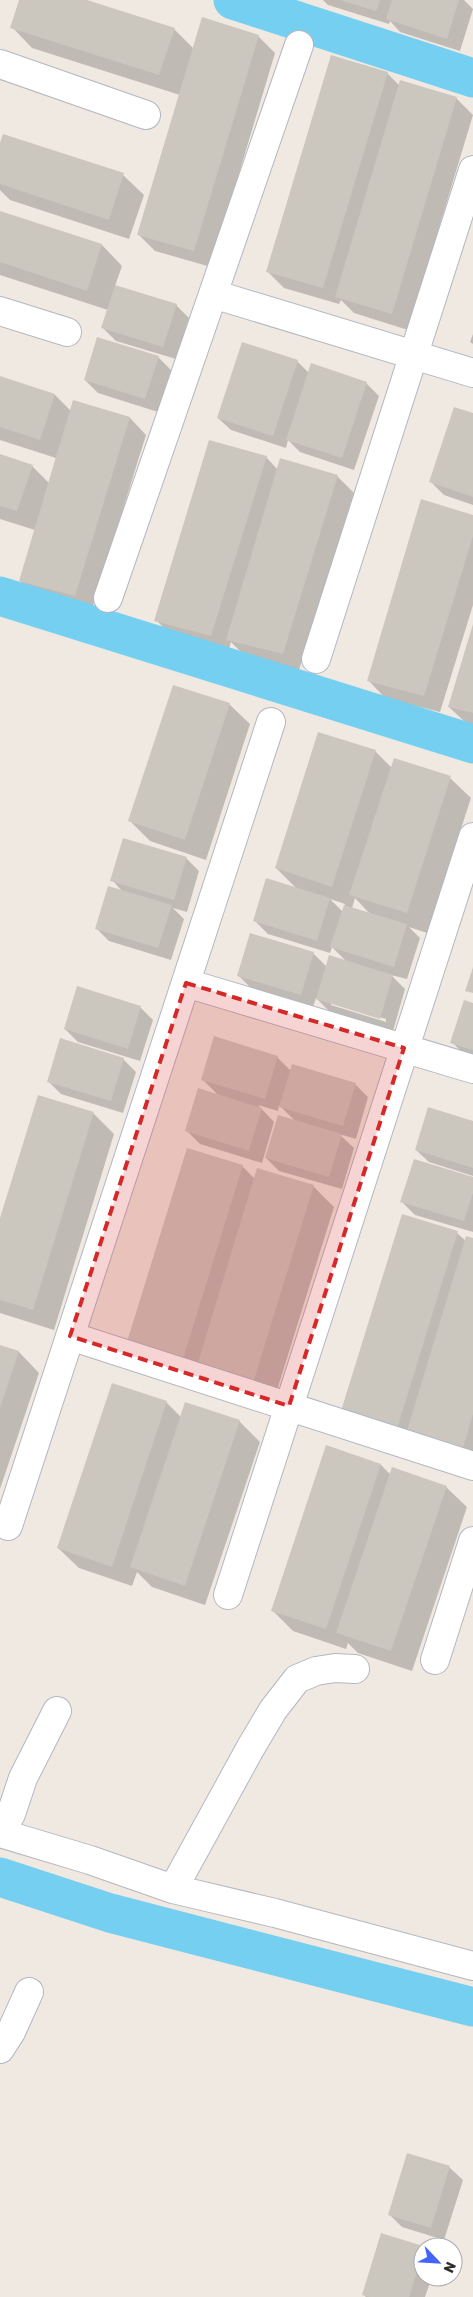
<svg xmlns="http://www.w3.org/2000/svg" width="473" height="2297" viewBox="0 0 473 2297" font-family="Rubik,sans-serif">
<rect width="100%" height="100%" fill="#efe9e1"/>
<path fill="#0003" fill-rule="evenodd" d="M 21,0 L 83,0 L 174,29 L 194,49 L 258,36 L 275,53 L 211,267 L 155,251 L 138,234 L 180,95 L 32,48 L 12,27 Z
M 323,0 L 464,0 L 473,9 L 460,51 L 400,32 L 390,21 L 389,24 L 328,5 Z
M 387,73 L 400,86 L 456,98 L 473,115 L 408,330 L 354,313 L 341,300 L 339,304 L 284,288 L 268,272 Z
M 0,147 L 123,175 L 144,195 L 129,239 L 10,200 L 0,190 Z
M 0,212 L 102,245 L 122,266 L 115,286 L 176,305 L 189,318 L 176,359 L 116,341 L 103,328 L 108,310 L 0,275 Z
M 473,334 L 473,344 L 470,342 Z
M 158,357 L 171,370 L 158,412 L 98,393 L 85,380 Z
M 297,361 L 309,373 L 366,383 L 379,396 L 354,470 L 300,452 L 288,440 L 286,448 L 231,430 L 218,418 Z
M 0,377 L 55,395 L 71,411 L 130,418 L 146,435 L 91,612 L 37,598 L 20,581 L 35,530 L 0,519 L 0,456 L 32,466 L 49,483 L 56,458 L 0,440 Z
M 473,414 L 473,505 L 444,495 L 431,482 Z
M 266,457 L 278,470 L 337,476 L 354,493 L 299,670 L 245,656 L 231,642 L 228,652 L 173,637 L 156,620 Z
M 473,516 L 473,605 L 440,712 L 385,698 L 369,681 Z
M 473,627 L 473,725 L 466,723 L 449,707 Z
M 229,704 L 250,724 L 206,860 L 150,841 L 130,821 Z
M 375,751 L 392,768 L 450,778 L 471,798 L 427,933 L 409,927 L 420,938 L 407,979 L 391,975 L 405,989 L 393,1031 L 330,1012 L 316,998 L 313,1007 L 251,988 L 238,975 L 313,953 L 327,967 L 347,962 L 332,947 L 330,953 L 268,934 L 255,921 L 297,889 L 276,868 ZM 355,898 L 370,914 L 352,908 ZM 330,899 L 345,904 L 343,912 ZM 331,1002 L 386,1019 L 386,1022 L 331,1005 Z
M 186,858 L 199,871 L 187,912 L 173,908 L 184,919 L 171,960 L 109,941 L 96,928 L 122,891 L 112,880 Z
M 473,1004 L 473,1058 L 465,1055 L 452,1042 Z
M 140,1007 L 153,1020 L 140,1061 L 78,1042 L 65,1029 Z
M 277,1057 L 291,1071 L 355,1084 L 368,1097 L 356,1139 L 339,1134 L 354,1148 L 342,1189 L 279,1171 L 266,1158 L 296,1122 L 279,1105 L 278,1111 L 258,1105 L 274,1122 L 262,1163 L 200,1144 L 187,1131 L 219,1096 L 202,1079 Z
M 123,1059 L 136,1072 L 123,1113 L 61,1094 L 48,1081 Z
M 93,1113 L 114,1134 L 54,1330 L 0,1313 L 0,1222 Z
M 473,1122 L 473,1176 L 429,1162 L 416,1150 Z
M 242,1166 L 255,1179 L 313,1186 L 334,1207 L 273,1403 L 148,1365 Z
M 473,1178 L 473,1232 L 415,1215 L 402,1202 Z
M 457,1233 L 466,1241 L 473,1240 L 473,1468 L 363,1432 Z
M 0,1346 L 19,1352 L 39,1373 L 0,1489 Z
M 166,1402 L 181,1417 L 239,1421 L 260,1442 L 205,1605 L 152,1587 L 137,1572 L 132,1586 L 79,1568 L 58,1548 Z
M 327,1447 L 381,1465 L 391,1475 L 446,1487 L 467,1507 L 412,1671 L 358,1653 L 348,1643 L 346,1649 L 293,1631 L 273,1611 Z
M 408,2154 L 450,2168 L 463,2180 L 444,2240 L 402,2227 L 389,2214 Z
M 423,2248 L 423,2277 L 432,2277 L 425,2297 L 366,2297 L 363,2294 Z"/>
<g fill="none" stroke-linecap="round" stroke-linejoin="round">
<path stroke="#75cff0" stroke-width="39" d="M 233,0 L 473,78
M 0,596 L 473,744
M 0,1877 L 110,1913 L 473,2007"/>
</g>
<path fill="#cbc7bf" d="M 19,0 L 87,0 L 175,28 L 159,75 L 10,28 Z
M 340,0 L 380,0 L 376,11 Z
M 392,0 L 459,0 L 447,39 L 386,19 Z
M 202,17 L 259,35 L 194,251 L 137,235 Z
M 331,55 L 388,72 L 323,288 L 266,272 Z
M 400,80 L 457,97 L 392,314 L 335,297 Z
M 3,134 L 124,173 L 109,220 L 0,184 L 0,143 Z
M 0,211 L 102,244 L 87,291 L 0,262 Z
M 115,285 L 177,304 L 163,347 L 101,328 Z
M 97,337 L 159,356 L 145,399 L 84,380 Z
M 242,342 L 298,360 L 273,436 L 217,418 Z
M 311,363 L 367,382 L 342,458 L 286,440 Z
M 0,376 L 55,394 L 40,440 L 0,427 Z
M 73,400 L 130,417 L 75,596 L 19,581 Z
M 454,407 L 473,413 L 473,497 L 429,482 Z
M 209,440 L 267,456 L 211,636 L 154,621 Z
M 0,454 L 33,465 L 17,511 L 0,506 Z
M 280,458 L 338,475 L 283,654 L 226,640 Z
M 421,499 L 473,515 L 473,536 L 424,696 L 367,681 Z
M 473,624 L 473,713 L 448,707 Z
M 173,685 L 230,703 L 185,840 L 128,821 Z
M 318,732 L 376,750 L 332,887 L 275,868 Z
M 394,758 L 451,776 L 407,913 L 349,895 Z
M 123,838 L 187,857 L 174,900 L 110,881 Z
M 266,878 L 330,898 L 317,941 L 253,921 Z
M 108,886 L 172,905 L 158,948 L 95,929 Z
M 344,905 L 407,924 L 394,967 L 330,947 Z
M 250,933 L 314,952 L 301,995 L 237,976 Z
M 329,955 L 393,975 L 380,1019 L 316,999 Z
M 473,967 L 473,993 L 465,991 Z
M 77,986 L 141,1006 L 128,1049 L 64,1029 Z
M 464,1000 L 473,1003 L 473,1050 L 450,1043 Z
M 214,1036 L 278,1056 L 265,1099 L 201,1080 Z
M 60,1038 L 124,1058 L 111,1101 L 47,1082 Z
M 292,1064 L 356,1083 L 343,1126 L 279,1107 Z
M 198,1088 L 262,1108 L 249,1151 L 185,1131 Z
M 38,1095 L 94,1112 L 33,1310 L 0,1300 L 0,1218 Z
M 428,1107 L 473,1121 L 473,1168 L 415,1150 Z
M 278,1115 L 342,1134 L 329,1177 L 265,1158 Z
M 187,1148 L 243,1165 L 182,1362 L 126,1345 Z
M 414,1159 L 473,1177 L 473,1193 L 464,1221 L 400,1202 Z
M 257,1168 L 314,1185 L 253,1383 L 197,1366 Z
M 402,1214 L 458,1231 L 397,1429 L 341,1411 Z
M 466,1236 L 473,1238 L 473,1414 L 462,1451 L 406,1434 Z
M 0,1345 L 19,1351 L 0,1408 Z
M 112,1383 L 167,1401 L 112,1567 L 57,1548 Z
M 185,1402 L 240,1420 L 185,1586 L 130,1567 Z
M 326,1445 L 381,1464 L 326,1629 L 271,1611 Z
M 392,1467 L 447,1486 L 391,1651 L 336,1633 Z
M 407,2153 L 450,2166 L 431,2228 L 388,2215 Z
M 381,2233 L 423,2246 L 423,2253 L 409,2297 L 369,2297 L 362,2295 Z"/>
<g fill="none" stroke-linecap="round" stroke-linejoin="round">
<defs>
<path id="street" d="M 0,64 L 146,115
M 213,294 L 473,373
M 0,311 L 67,332
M 108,598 L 299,45
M 316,659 L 473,170
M 186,983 L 473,1069
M 70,1336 L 473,1466
M 8,1526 L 271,722
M 228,1595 L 473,837
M 435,1660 L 473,1541
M 0,1833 L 90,1860 L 173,1889 L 275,1913 L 473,1966
M 0,1833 L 11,1814 L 23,1778 L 57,1711
M 173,1889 L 251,1747 L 273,1710 L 297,1679 L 316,1671 L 335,1668 L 355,1669
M 0,2049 L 11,2032 L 29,1992"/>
</defs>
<use href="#street" stroke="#b4b7c1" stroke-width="30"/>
<use href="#street" stroke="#fff" stroke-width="28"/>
</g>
<path fill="#d62828" fill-opacity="0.2" stroke="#d62828" stroke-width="4" stroke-dasharray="10 6" stroke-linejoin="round" d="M 186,983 L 404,1048 L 289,1406 L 70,1336 Z"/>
<g transform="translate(438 2262) rotate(115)"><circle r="24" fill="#ffffff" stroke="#ababab"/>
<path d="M0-4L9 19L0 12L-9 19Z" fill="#4264fb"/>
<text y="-8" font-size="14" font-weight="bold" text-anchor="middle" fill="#2e2e2e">N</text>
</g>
</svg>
